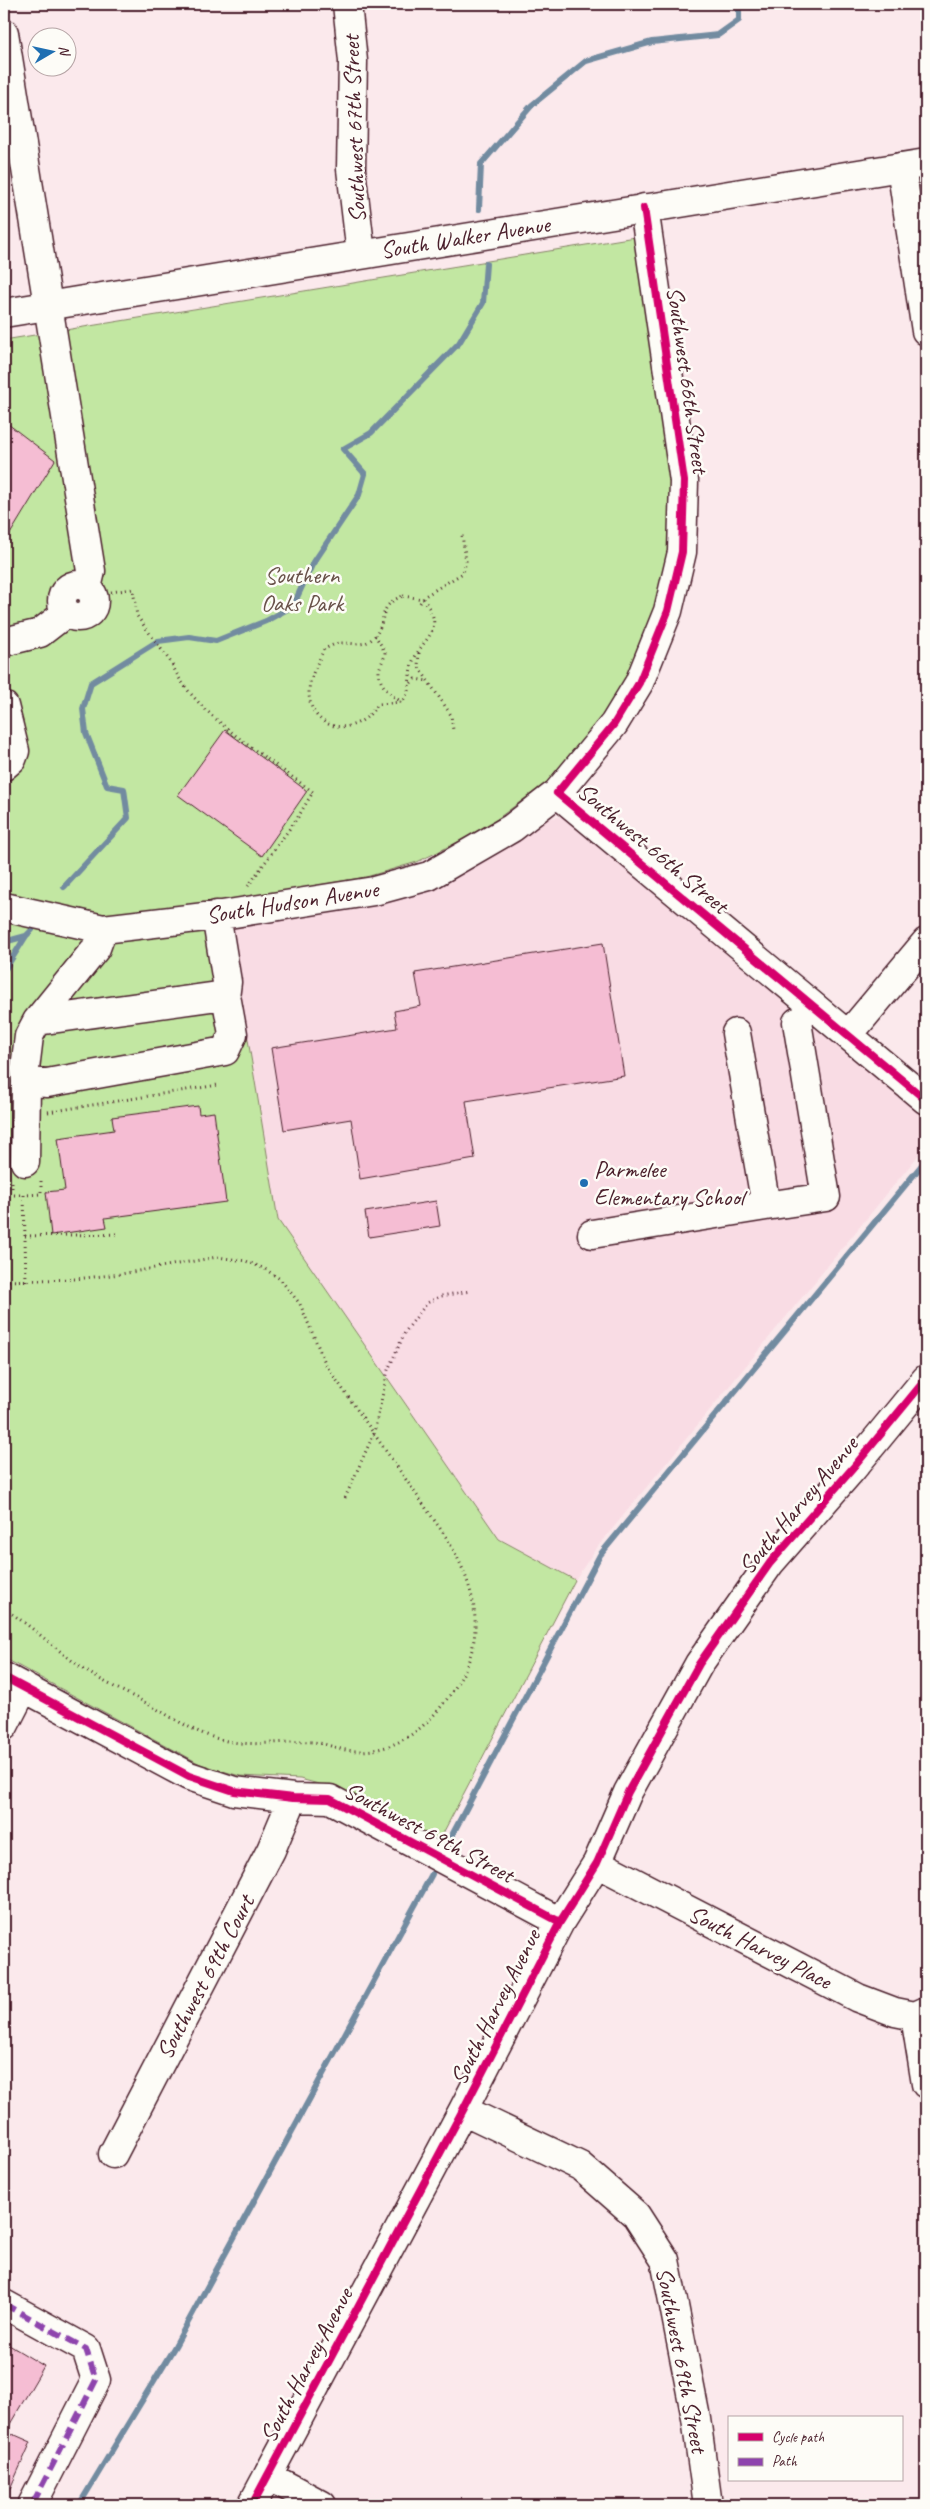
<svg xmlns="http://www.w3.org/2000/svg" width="930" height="2509" viewBox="0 0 930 2509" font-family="Caveat,sans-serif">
<rect width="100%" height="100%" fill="#fbe9ec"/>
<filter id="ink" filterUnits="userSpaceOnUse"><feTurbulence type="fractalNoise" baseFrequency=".02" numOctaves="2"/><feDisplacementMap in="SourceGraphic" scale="10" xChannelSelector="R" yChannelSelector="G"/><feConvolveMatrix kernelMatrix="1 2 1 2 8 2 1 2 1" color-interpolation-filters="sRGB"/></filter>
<g filter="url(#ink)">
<path fill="#f9dce4" d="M 563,817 L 607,850 L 926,1119 L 926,1146 L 595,1550 L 575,1580 L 499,1539 L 277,1220 L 229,925 L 452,875 L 498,853 L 541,818 Z"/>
<path fill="#c2e7a2" stroke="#868366" d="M 635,237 L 672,459 L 672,539 L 650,627 L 621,692 L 589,736 L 547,782 L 481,831 L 417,862 L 366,877 L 225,901 L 278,1220 L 499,1539 L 575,1580 L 439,1841 L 349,1792 L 300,1779 L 240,1776 L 202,1765 L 4,1658 L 4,340 Z"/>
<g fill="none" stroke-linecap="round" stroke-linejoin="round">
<path stroke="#728ba0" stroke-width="6" d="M 479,209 L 481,164 L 532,105 L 586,61 L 652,42 L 718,35 L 739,20 L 739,4
M 64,887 L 128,818 L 124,789 L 107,786 L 86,733 L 83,709 L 91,683 L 158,641 L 189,637 L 216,641 L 266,621 L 293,606 L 312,565 L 359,495 L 365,474 L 343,449 L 371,433 L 459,343 L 483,303 L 486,264
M 4,942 L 26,936
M 4,971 L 26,936 L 32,930
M 449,1841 L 600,1555 L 926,1160
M 79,2505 L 175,2346 L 432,1874"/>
</g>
<path fill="#f5bdd3" stroke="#4a1f2b" d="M 4,421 L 55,460 L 4,544 Z
M 225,730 L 307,791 L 262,856 L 178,795 Z
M 603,943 L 624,1076 L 466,1101 L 475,1159 L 360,1179 L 351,1119 L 284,1130 L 271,1048 L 397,1028 L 394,1011 L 421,1006 L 415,973 Z
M 198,1106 L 199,1114 L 214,1112 L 226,1202 L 105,1218 L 107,1227 L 51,1235 L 46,1192 L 65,1190 L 58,1138 L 114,1130 L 112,1117 Z
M 436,1201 L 440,1226 L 369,1237 L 365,1212 Z
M 4,2342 L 44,2366 L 6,2431 L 31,2442 L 4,2502 Z"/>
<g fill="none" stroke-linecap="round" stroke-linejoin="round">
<defs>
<path id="minor" d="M 347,4 L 353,61 L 351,169 L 361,254
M 4,33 L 91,571 L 87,588
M 901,167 L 926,331
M 644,208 L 684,481 L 682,552 L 668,611 L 639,683 L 614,724 L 557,793 L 926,1100
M62 601a16 16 0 1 1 32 0a16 16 0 1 1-32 0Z
M 4,642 L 40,633 L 66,613
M 4,706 L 15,751 L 12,759 L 4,766
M 4,907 L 103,929 L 222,915 L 374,891 L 429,876 L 512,828 L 557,793
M 216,915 L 227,982 L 225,998
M 37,1021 L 218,996 L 225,998 L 227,1001 L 233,1034 L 225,1051 L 47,1083 L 26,1081 L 25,1069 L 29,1036 L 37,1021 L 96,948 L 103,929
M 736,1033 L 766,1206 L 826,1197 L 797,1022
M 849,1034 L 926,942
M 25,1162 L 26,1081
M 592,1234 L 766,1206
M 4,1677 L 189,1776 L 234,1791 L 293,1798 L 330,1799 L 560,1922
M 4,1726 L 24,1687
M 597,1863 L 858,1998 L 895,2012 L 915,2016 L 926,2011
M 915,2016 L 926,2084
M 463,2110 L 580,2166 L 636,2215 L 665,2260 L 696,2418 L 708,2505
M 113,2154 L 271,1850 L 293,1798
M 4,2304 L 86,2349 L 96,2380 L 32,2505
M 268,2476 L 322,2505
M 252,2505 L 463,2110 L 560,1922 L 597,1863 L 628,1792 L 699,1664 L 770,1563 L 853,1468 L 926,1379"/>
<path id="major" d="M 4,313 L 926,163"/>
</defs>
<use href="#minor" stroke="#4a1f2b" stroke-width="31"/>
<use href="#major" stroke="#4a1f2b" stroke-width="31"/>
<path stroke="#4a1f2b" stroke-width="3" stroke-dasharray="1 4" stroke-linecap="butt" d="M 111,592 L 133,589 L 137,616 L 172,664 C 191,712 272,761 313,792 L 298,817 L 248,886
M 403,596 L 423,599 C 447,630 425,635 413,661 C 407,676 413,689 402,702 L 379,704 C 373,709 370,716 363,720 C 338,736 309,722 309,692 C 309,677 318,663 324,649 C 329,647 334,644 339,643 C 351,642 363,648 373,638 C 389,622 375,606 403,596 Z
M 420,603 L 425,596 L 463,573 L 466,561 L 462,535
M 375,635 L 385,652 C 385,659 380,664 379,671 C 378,684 391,696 402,702
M 419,653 L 418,666 L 451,715 L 453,730
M 411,683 L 415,679 L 428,681
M 48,1112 L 218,1085
M 12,1182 L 12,1195 L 24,1195
M 25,1236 L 118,1234
M 4,1281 L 75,1279 L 121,1274 L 217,1257 L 246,1261 L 265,1269 L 280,1279 L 300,1304 L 326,1365 L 446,1537 C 475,1585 489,1635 456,1686 C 431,1725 396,1757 346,1750 C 335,1748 324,1743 313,1742 C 283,1740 253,1748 223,1740 C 196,1734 172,1717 148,1704 C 125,1692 100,1681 79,1666 C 53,1647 31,1625 4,1609
M 26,1281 L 24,1195 L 41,1194 L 41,1179
M 345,1498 L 374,1433 L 388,1370 L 405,1332 L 427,1303 L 441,1296 L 470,1291"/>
<use href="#minor" stroke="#fdfcf7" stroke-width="28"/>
<use href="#major" stroke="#fdfcf7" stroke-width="28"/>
<path stroke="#8e44ad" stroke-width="6" stroke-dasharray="12 6" stroke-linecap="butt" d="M 4,2304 L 86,2349 L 96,2380 L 32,2505"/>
<defs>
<path id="cycleway" d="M 644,208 L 684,481 L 682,552 L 668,611 L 639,683 L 614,724 L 557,793 L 926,1100
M 4,1677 L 189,1776 L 234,1791 L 293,1798 L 330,1799 L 560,1922
M 252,2505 L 463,2110 L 560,1922 L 597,1863 L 628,1792 L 699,1664 L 770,1563 L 853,1468 L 926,1379"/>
</defs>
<use href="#cycleway" stroke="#fdfcf7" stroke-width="11"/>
<use href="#cycleway" stroke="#d6006c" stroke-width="8"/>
</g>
</g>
<circle fill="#1f6fb2" stroke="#fdfcf7" stroke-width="2" cx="584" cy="1183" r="5"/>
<g text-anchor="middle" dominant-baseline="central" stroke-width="5" stroke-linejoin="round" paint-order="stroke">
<g font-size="24" fill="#4a1f2b" stroke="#fdfcf7">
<text transform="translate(354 129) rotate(-92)">Southwest 67th Street</text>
<text transform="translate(465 237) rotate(-9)">South Walker Avenue</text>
<text transform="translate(688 380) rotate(82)">Southwest 66th Street</text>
<text transform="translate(653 848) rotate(40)">Southwest 66th Street</text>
<text transform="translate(292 902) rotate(-9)">South Hudson Avenue</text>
<text transform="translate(798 1505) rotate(-50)">South Harvey Avenue</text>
<text transform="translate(429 1832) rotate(28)">Southwest 69th Street</text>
<text transform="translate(760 1947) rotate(27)">South Harvey Place</text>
<text transform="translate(205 1977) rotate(-62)">Southwest 69th Court</text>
<text transform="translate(495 2007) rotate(-63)">South Harvey Avenue</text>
<text transform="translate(682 2360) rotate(79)">Southwest 69th Street</text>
<text transform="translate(306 2365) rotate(-62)">South Harvey Avenue</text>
</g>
<g font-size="24" fill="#685149" stroke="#fdfcf7">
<text x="302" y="575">Southern<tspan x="302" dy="28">Oaks Park</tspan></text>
</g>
<g font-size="24" fill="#4a1f2b" stroke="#fdfcf7" text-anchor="start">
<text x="594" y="1169">Parmelee<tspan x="594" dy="28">Elementary School</tspan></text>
</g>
</g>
<rect width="930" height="2509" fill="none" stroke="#fdfcf7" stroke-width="20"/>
<rect x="10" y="10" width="910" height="2489" fill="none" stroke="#4a1f2b" stroke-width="2" filter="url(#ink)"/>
<rect x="728" y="2416" width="175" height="65" fill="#fdfcf7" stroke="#b5a4a5"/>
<rect x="738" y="2433" width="25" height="8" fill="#d6006c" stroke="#b5a4a5"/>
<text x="772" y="2442" font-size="15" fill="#4a1f2b">Cycle path</text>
<rect x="738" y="2458" width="25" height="8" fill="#8e44ad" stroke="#b5a4a5"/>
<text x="772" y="2466" font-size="15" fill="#4a1f2b">Path</text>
<g transform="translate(52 52) rotate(81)"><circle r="24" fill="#fdfcf7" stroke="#b5a4a5"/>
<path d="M0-4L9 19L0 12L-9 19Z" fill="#1f6fb2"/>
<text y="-8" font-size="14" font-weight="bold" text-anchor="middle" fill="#4a1f2b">N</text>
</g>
</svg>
